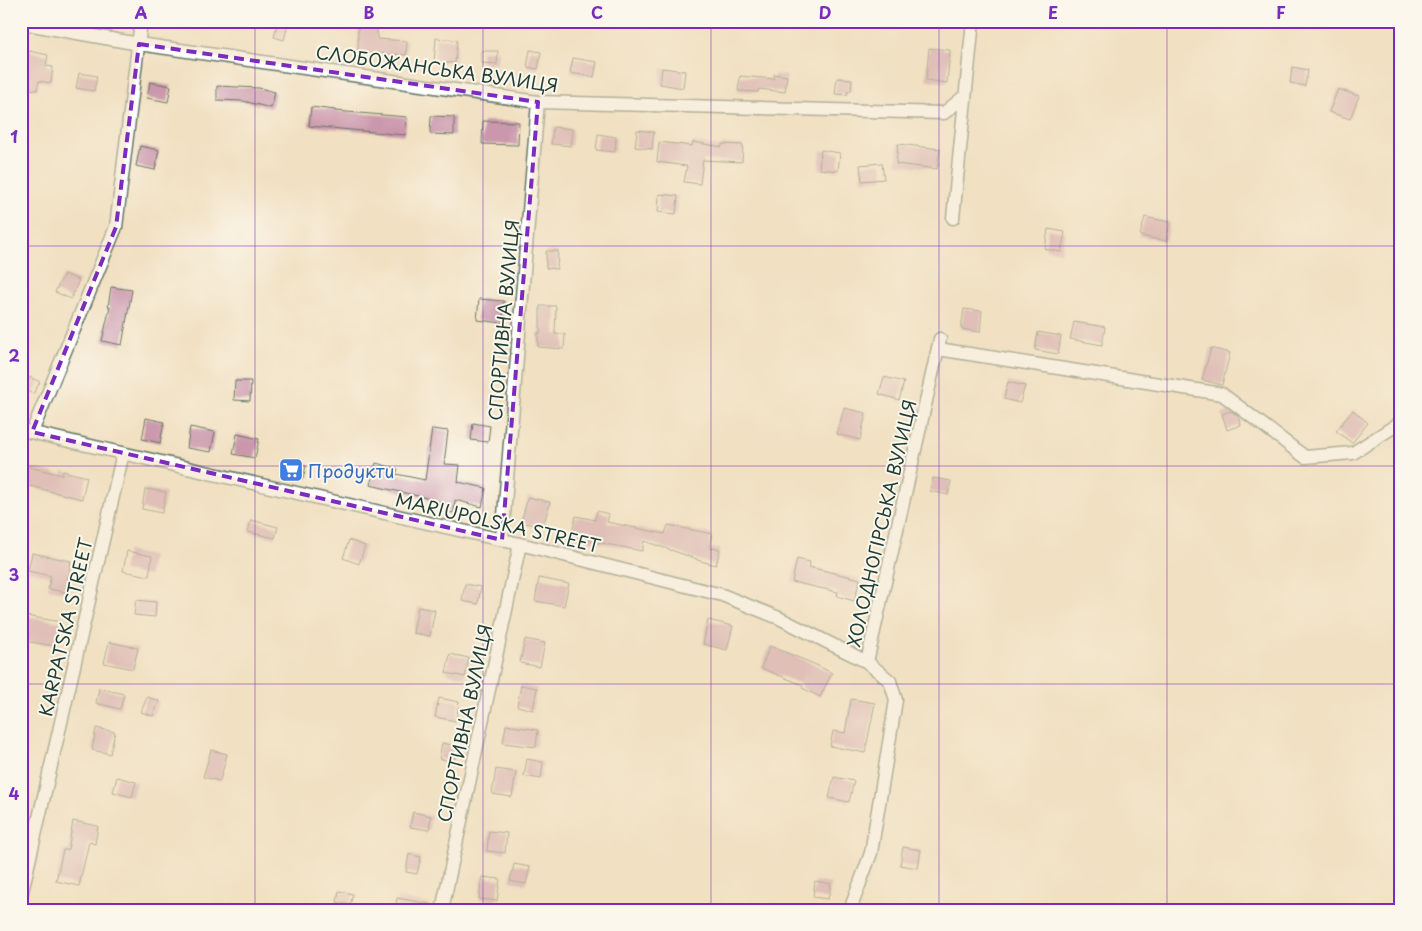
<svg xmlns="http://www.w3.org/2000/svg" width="1422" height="931" viewBox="0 0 1422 931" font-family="'Playpen Sans',sans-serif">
<rect width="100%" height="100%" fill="#fbf7ec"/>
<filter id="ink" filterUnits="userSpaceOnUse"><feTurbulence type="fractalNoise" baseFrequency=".02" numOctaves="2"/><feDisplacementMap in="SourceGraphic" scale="10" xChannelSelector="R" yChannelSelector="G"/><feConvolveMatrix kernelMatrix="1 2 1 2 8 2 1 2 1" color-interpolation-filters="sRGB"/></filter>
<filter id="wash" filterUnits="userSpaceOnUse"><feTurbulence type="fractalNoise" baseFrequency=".0096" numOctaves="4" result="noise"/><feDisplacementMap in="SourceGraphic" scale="20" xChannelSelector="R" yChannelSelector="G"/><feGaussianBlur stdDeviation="1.12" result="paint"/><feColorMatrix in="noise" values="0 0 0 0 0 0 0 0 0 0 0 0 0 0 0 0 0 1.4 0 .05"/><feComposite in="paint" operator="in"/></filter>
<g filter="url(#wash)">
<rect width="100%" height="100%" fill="#f1e0c1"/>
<g id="blocks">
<path fill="#ca97ac" d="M 278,21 L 289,21 L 284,40 L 274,37 Z
M 358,26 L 377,27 L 377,39 L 407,41 L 406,55 L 377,53 L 358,53 Z
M 436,38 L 457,40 L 455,63 L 434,62 Z
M 929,48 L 950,50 L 947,83 L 926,80 Z
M 530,50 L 541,52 L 538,69 L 527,67 Z
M 29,51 L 48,55 L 46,66 L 53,67 L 51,83 L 39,81 L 37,90 L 23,88 Z
M 481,51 L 498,51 L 497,64 L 481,63 Z
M 573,58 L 597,62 L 594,77 L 570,73 Z
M 1292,67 L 1308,70 L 1305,86 L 1290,83 Z
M 662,68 L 685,71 L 683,88 L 660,84 Z
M 79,73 L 97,76 L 94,91 L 76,88 Z
M 774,74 L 787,76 L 785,92 L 759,89 L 758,92 L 738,91 L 740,76 L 774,79 Z
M 837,78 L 852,79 L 851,91 L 848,91 L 847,95 L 835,94 Z
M 150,82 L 171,86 L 168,102 L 147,98 Z
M 217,86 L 259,88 L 275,92 L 271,108 L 243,101 L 217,100 Z
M 1338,89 L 1359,96 L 1350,119 L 1329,112 Z
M 311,107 L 335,110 L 335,111 L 407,117 L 405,135 L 309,126 Z
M 431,116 L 454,117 L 454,135 L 430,134 Z
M 483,121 L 519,122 L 518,145 L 482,144 Z
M 553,127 L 573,129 L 571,146 L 551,144 Z
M 637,130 L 654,132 L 652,149 L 635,147 Z
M 598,134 L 616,137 L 615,152 L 596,150 Z
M 659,142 L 692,146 L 693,142 L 722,147 L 722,144 L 743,145 L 742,162 L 703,160 L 700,184 L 684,182 L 687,166 L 657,162 Z
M 898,144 L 940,149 L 937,169 L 896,164 Z
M 140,146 L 159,150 L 155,170 L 136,166 Z
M 821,150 L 840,153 L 838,171 L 819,169 Z
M 882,163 L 884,179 L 862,181 L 860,165 Z
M 659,194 L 678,196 L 676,214 L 658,212 Z
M 1145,217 L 1170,222 L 1166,241 L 1140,236 Z
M 1048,229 L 1065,232 L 1061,252 L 1045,249 Z
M 546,251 L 558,251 L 557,269 L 546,268 Z
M 64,274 L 79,280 L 71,299 L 55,292 Z
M 111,287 L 132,290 L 122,345 L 102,341 L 110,307 L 108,307 Z
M 479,299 L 504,301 L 503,323 L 477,320 Z
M 540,306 L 556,306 L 555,334 L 565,334 L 564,349 L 538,347 L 538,333 L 540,333 Z
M 964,309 L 982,311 L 980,332 L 961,329 Z
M 1074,322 L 1105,327 L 1102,345 L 1070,339 Z
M 1038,332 L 1061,336 L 1058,354 L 1035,350 Z
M 1211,348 L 1230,353 L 1222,385 L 1202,380 Z
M 30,377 L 40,382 L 33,394 L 24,389 Z
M 884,377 L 904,382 L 899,400 L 879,394 Z
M 235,381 L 251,381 L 250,401 L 234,400 Z
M 1008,382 L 1025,386 L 1020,403 L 1004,399 Z
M 844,408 L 866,413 L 860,440 L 837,434 Z
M 1353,410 L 1368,423 L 1352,443 L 1336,431 Z
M 1231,411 L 1238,416 L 1241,425 L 1227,430 L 1222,414 Z
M 146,418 L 164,422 L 160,443 L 142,439 Z
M 473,423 L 490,426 L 488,442 L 471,440 Z
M 190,427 L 215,432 L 211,452 L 187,448 Z
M 432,429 L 448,431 L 444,464 L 460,465 L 458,482 L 486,488 L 482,507 L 455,500 L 454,513 L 443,512 L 444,502 L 370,485 L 376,463 L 398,469 L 396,474 L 425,480 Z
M 237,434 L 259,439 L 255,458 L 233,454 Z
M 293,464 L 306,466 L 303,479 L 289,476 Z
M 21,465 L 62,475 L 63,471 L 87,477 L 82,499 L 21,484 Z
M 933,478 L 951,481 L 948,495 L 930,491 Z
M 145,489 L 166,492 L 162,513 L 142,509 Z
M 528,497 L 550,502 L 543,527 L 521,522 Z
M 597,511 L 609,514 L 607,522 L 665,534 L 668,525 L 712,534 L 709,548 L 720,549 L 716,565 L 697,560 L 697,559 L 644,541 L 642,551 L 571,537 L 576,516 L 595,520 Z
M 251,520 L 278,527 L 275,538 L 248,532 Z
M 349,540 L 365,546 L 359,564 L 343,558 Z
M 127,551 L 152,556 L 149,576 L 123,571 Z
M 32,553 L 71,561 L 65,592 L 48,589 L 51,576 L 28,571 Z
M 797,559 L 810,562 L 809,567 L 860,579 L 854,601 L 837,596 L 838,592 L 792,582 Z
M 539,578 L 569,584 L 564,606 L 535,601 Z
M 465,584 L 481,587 L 478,604 L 462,601 Z
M 136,600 L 156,602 L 155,617 L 134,615 Z
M 418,607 L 435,610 L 430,636 L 413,633 Z
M 26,616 L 61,622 L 57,646 L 22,641 Z
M 708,620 L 733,626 L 727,650 L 703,644 Z
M 525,639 L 545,643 L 540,667 L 520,663 Z
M 109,642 L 138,648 L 133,669 L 104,663 Z
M 770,646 L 814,664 L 832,673 L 820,697 L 802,688 L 803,685 L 761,668 Z
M 450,654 L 469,658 L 465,677 L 446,673 Z
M 521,685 L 537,688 L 533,710 L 517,706 Z
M 99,688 L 124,694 L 120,709 L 96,703 Z
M 147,697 L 159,701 L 153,716 L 141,712 Z
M 439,698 L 459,702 L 456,721 L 435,717 Z
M 851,699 L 875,703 L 865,753 L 830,746 L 833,731 L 845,733 Z
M 506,725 L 538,730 L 536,747 L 503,743 Z
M 96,728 L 115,732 L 110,754 L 92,750 Z
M 442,743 L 457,746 L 454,761 L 439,759 Z
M 211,750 L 227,754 L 220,781 L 203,777 Z
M 527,759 L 543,762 L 541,779 L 524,776 Z
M 496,769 L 516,772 L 512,797 L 492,794 Z
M 117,777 L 136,782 L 132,797 L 113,792 Z
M 834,777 L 854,781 L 849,802 L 829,798 Z
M 413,812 L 431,816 L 429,830 L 410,827 Z
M 73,821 L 98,826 L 95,844 L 89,842 L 79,886 L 56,881 L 63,850 L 68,850 Z
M 489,831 L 507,833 L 505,853 L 487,851 Z
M 903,847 L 921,850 L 918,868 L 900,865 Z
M 409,854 L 421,857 L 417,874 L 406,872 Z
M 514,864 L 530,867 L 526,884 L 510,881 Z
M 482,877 L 500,879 L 497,901 L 479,899 Z
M 815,881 L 831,884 L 828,899 L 813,897 Z
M 339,891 L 353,894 L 350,905 L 337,902 Z
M 397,898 L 430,904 L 429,910 L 395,910 Z"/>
</g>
</g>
<g filter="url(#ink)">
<use href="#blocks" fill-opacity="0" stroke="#687665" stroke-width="1"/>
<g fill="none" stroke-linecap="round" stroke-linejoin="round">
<defs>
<path id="minor" d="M 21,23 L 139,44 L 538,102 L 944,113 L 965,96
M 953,218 L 973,21
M 938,349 L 1222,394 L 1305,457 L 1353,453 L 1401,422
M 21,430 L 520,544 L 722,595 L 779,618 L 867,662
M 32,432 L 116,227 L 141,21
M 502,540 L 538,102
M 21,896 L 123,453
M 442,910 L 520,544
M 850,910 L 871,853 L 896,700 L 890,681 L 867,662 L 940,339"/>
</defs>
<use href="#minor" stroke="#687665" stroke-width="15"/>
<use href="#minor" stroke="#fff" stroke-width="12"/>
</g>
</g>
<path d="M0 0H1422V931H0ZM 139,44 L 538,102 L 502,540 L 32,432 L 116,227 Z" fill="#f1e0c1" fill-opacity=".55" fill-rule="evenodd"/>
<path fill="none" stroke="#7b2cbf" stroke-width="4" stroke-dasharray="10 6" stroke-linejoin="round" d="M 139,44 L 538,102 L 502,540 L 32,432 L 116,227 Z"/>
<path fill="none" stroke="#7b2cbf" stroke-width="1" stroke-opacity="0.55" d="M 255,21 L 255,910M 483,21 L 483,910M 711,21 L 711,910M 939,21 L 939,910M 1167,21 L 1167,910M 21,246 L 1401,246M 21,466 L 1401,466M 21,684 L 1401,684"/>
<defs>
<symbol id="supermarket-square" viewBox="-11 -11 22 22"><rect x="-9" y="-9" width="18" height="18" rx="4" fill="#3f7fe0" stroke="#fbf7ec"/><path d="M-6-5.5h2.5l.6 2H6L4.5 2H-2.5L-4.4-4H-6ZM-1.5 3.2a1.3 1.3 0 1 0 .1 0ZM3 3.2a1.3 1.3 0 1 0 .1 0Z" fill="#fff"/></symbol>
</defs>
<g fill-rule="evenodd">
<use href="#supermarket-square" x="277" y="456" width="28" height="28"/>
</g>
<g text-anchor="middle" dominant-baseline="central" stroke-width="4" stroke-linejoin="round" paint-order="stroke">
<g font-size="18" fill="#1f3d34" stroke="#fbf7ec">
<text transform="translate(437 68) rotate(8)">СЛОБОЖАНСЬКА ВУЛИЦЯ</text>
<text transform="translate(503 320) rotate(-85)">СПОРТИВНА ВУЛИЦЯ</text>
<text transform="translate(498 522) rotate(13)">MARIUPOLSKA STREET</text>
<text transform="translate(881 523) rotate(-77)">ХОЛОДНОГІРСЬКА ВУЛИЦЯ</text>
<text transform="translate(65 627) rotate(-77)">KARPATSKA STREET</text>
<text transform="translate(464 723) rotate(-78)">СПОРТИВНА ВУЛИЦЯ</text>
</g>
<g font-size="18" fill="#366cbe" stroke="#fbf7ec" text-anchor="start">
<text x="308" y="470">Продукти</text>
</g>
</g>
<rect width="1422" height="931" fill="none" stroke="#fbf7ec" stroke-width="55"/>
<rect x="28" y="28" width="1366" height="876" fill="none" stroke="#7b2cbf" stroke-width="2"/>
<g font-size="16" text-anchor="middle" font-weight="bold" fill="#7b2cbf">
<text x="141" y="19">A</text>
<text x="369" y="19">B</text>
<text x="597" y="19">C</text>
<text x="825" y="19">D</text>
<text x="1053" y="19">E</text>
<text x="1281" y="19">F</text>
<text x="14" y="143">1</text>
<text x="14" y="362">2</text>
<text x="14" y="581">3</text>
<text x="14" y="800">4</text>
</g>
</svg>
